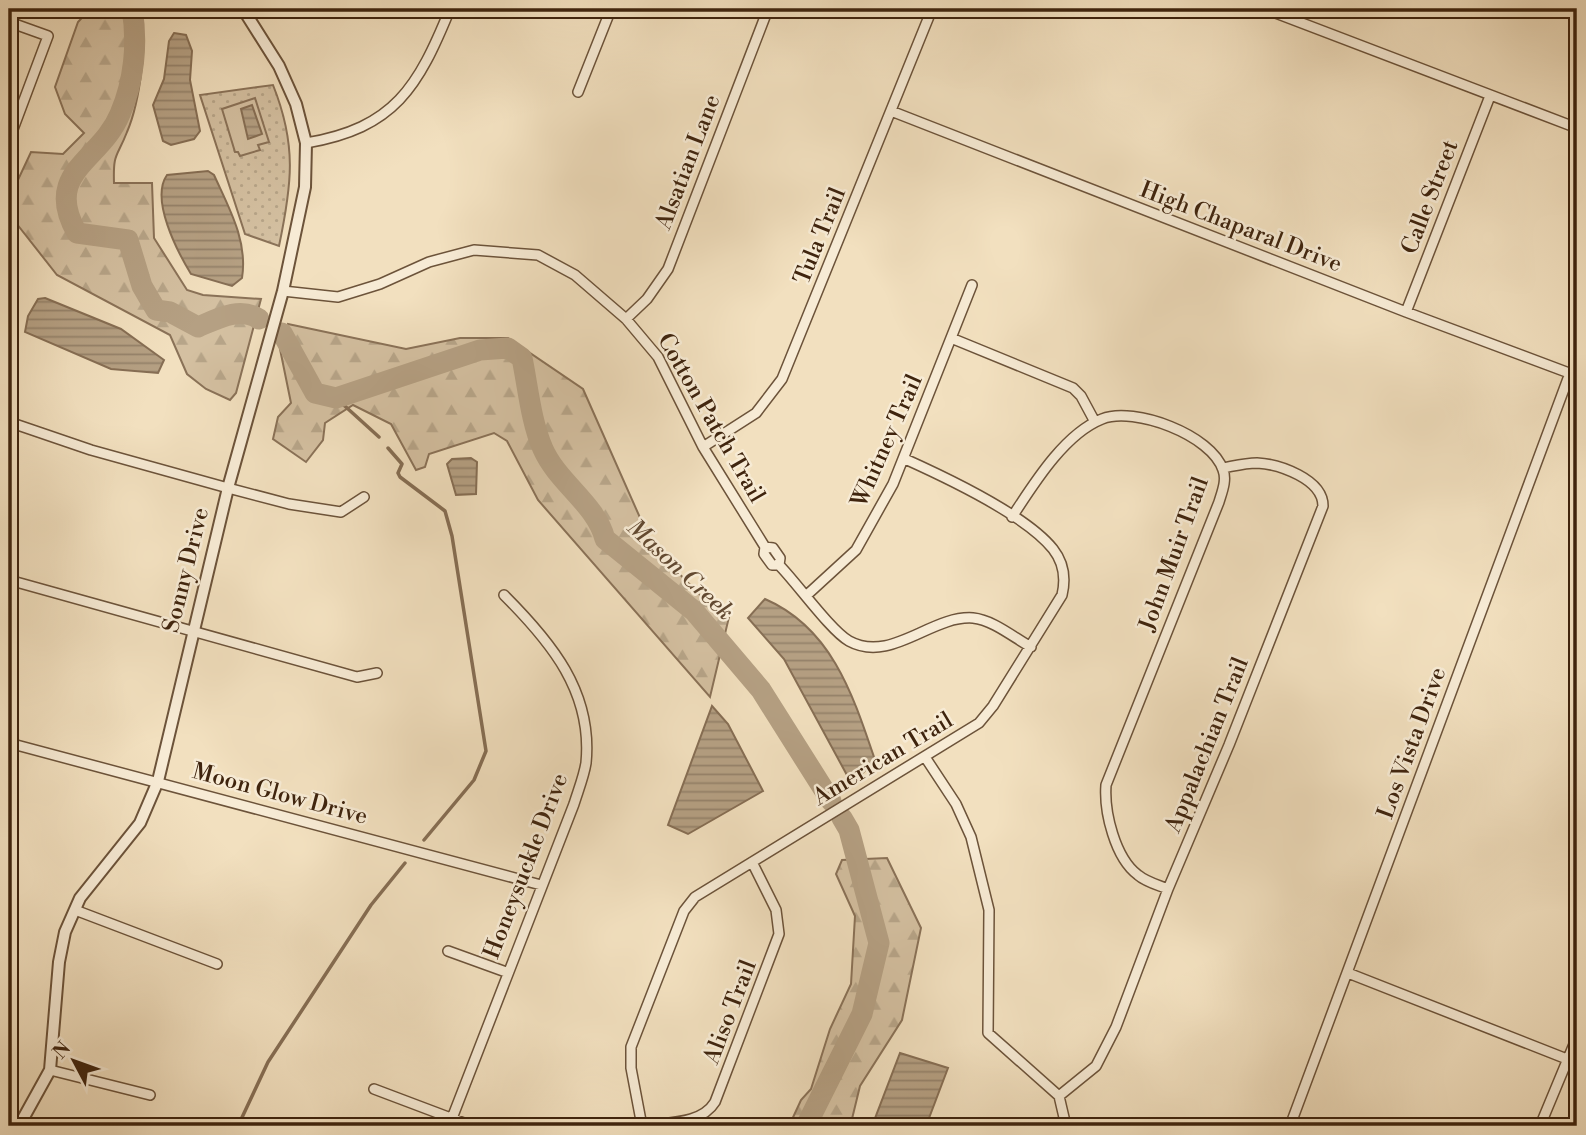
<svg xmlns="http://www.w3.org/2000/svg" width="1586" height="1135" viewBox="0 0 1586 1135" font-family="'Libre Bodoni',serif">
<defs>
<pattern id="green-dots" width="8" height="8" patternUnits="userSpaceOnUse" patternTransform="scale(1.75)"><rect width="8" height="8" fill="#d4c0a1"/><path d="M2 2h.1M6 6h.1" fill="none" stroke="#b7a589" stroke-width="1.8" stroke-linecap="round"/></pattern>
<pattern id="forest-firs" width="22" height="20" patternUnits="userSpaceOnUse" patternTransform="scale(1.75)"><rect width="22" height="20" fill="#d4c0a1"/><path d="M5 1l3.5 6h-7zM16 11l3.5 6h-7z" fill="#b7a589"/></pattern>
<pattern id="water-rules" width="6" height="5" patternUnits="userSpaceOnUse" patternTransform="scale(1.75)"><rect width="6" height="5" fill="#b5a083"/><path d="M0 2.5h6" fill="none" stroke="#95826a"/></pattern>
</defs>
<rect width="100%" height="100%" fill="#f2e0bf"/>
<filter id="stains"><feTurbulence type="fractalNoise" baseFrequency=".00286" numOctaves="4"/><feColorMatrix values="0 0 0 0 .2 0 0 0 0 .09 0 0 0 0 .02 0 0 0 .5 -.17"/></filter>
<radialGradient id="worn" r=".72"><stop offset=".6" stop-color="#630" stop-opacity="0"/><stop offset="1" stop-color="#630" stop-opacity=".3"/></radialGradient>
<path fill="url(#green-dots)" stroke="#8a7258" stroke-width="2" d="M 273,85 C 297,145 292,184 279,246 L 245,234 L 200,95 Z"/>
<path fill="url(#forest-firs)" stroke="#8a7258" stroke-width="2" d="M 90,9 L 138,9 C 150,36 139,104 127,132 C 117,158 113,152 114,183 L 152,183 L 154,238 L 187,290 L 203,295 L 261,299 L 236,393 L 230,400 L 206,389 L 187,374 L 170,335 L 57,275 L 9,214 L 9,199 L 31,152 L 63,154 L 84,133 L 65,114 L 55,87 L 78,22 Z
M 288,324 L 406,349 L 460,338 L 508,338 L 583,389 L 653,547 L 704,599 L 729,617 L 710,697 L 538,500 L 507,441 L 494,433 L 429,454 L 425,467 L 416,470 L 391,424 L 353,405 L 325,423 L 323,440 L 306,462 L 273,439 L 278,417 L 291,403 L 280,349 Z
M 887,858 L 921,928 L 902,1020 L 860,1086 L 851,1123 L 853,1126 L 789,1126 L 801,1100 L 811,1089 L 830,1029 L 851,984 L 855,916 L 836,874 L 842,860 Z"/>
<path fill="#d4c0a1" stroke="#8a7258" stroke-width="2" d="M 255,98 L 269,142 L 258,145 L 260,150 L 240,156 L 238,152 L 235,152 L 222,109 Z"/>
<path fill="url(#water-rules)" stroke="#866e54" stroke-width="2" d="M 174,33 L 186,35 L 192,51 L 190,80 L 200,131 L 194,139 L 171,145 L 163,141 L 153,105 L 164,79 L 169,41 Z
M 252,105 L 262,134 L 248,139 L 241,109 Z
M 208,171 L 214,175 C 229,208 248,241 242,278 L 232,286 L 191,274 C 177,251 150,199 167,175 Z
M 45,298 L 121,329 L 164,360 L 158,373 L 111,369 L 25,332 L 28,316 L 38,299 Z
M 471,458 L 477,462 L 476,494 L 456,495 L 447,464 L 452,459 Z
M 765,599 C 832,628 853,695 875,760 L 858,778 L 848,777 L 784,659 L 748,618 Z
M 712,706 L 728,724 L 763,791 L 688,834 L 668,825 Z
M 900,1053 L 948,1068 L 926,1126 L 881,1126 L 874,1121 Z"/>
<g fill="none" stroke-linecap="round" stroke-linejoin="round">
<path stroke="#866e54" stroke-width="3.5" d="M 336,398 L 379,437
M 388,448 L 402,464 L 398,473 L 400,477 L 445,511 L 452,536 L 486,751 L 474,780 L 424,840
M 238,1126 L 268,1062 L 371,905 L 405,863"/>
<path stroke="#b5a083" stroke-width="21" d="M 132,9 C 138,43 134,82 120,114 C 101,161 42,172 77,233 L 128,240 L 142,286 L 156,310 L 170,312 L 198,327 C 217,319 240,306 259,319
M 282,333 L 315,393 L 336,398 L 480,350 L 508,348 L 522,358 C 528,387 531,422 543,449 C 558,483 596,504 605,539 L 694,611 L 761,690 L 831,801
M 806,1126 L 862,1014 L 879,943 L 849,830 L 842,818"/>
<defs>
<path id="minor" d="M 1265,9 L 1577,128
M 9,22 L 48,36 L 9,140
M 578,92 L 611,9
M 891,111 L 1406,312 L 1577,376
M 306,143 C 395,128 418,87 450,9
M 283,291 L 338,297 L 380,284 L 429,262 L 474,250 L 538,255 L 575,275 L 626,319 L 658,357 L 703,447 L 765,547 L 764,554 L 772,565 L 779,565
M 1406,312 L 1490,96
M 626,319 L 647,299 L 668,269 L 768,9
M 951,338 L 1073,388 L 1081,396 L 1095,422
M 9,422 L 91,450 L 228,488 L 289,504 L 341,512 L 364,497
M 703,447 L 756,413 L 782,379 L 932,9
M 1012,517 C 1033,485 1064,434 1102,419 C 1134,406 1212,435 1223,470 C 1227,480 1222,492 1219,502 L 1106,785 C 1104,812 1115,858 1138,875 C 1146,882 1158,885 1168,889
M 765,547 L 773,548 L 780,558 L 779,565 C 796,582 831,631 849,641 C 891,664 931,615 973,618 C 993,620 1013,637 1031,647
M 9,580 L 357,677 L 377,673
M 808,594 L 856,550 L 893,484 L 972,285
M 9,743 L 541,885
M 925,757 L 956,804 L 971,837 L 989,910 L 988,1033 L 1059,1096 L 1066,1126
M 75,910 L 217,964
M 448,951 L 506,972
M 1348,973 L 1577,1063
M 50,1070 L 150,1095
M 374,1089 L 472,1126
M 1059,1096 L 1096,1066 L 1116,1027 L 1168,889 L 1229,745 L 1323,506 C 1323,479 1279,464 1257,463 C 1245,463 1234,466 1223,468
M 449,1126 L 574,804 C 578,791 584,776 586,763 C 593,692 551,642 504,595
M 642,1126 L 631,1068 L 631,1047 L 684,911 L 695,897 L 979,723 L 993,706 L 1062,595 C 1066,578 1064,563 1053,549 C 1026,515 945,477 905,459
M 642,1126 C 666,1122 701,1125 715,1102 L 779,934 L 776,910 L 752,862
M 1290,1126 L 1570,373
M 1540,1126 L 1577,1037"/>
<path id="tertiary" d="M 19,1126 L 50,1070 L 59,962 L 65,932 L 80,898 L 140,823 L 158,781 L 228,488 L 283,291 L 305,187 L 306,143 L 296,104 L 279,66 L 243,9"/>
</defs>
<use href="#minor" stroke="#6c533a" stroke-width="12"/>
<use href="#tertiary" stroke="#6c533a" stroke-width="14"/>
<use href="#minor" stroke="#f7ebd5" stroke-width="9"/>
<use href="#tertiary" stroke="#f7ebd5" stroke-width="10"/>
</g>
<g text-anchor="middle" dominant-baseline="central" stroke-width="5" stroke-linejoin="round" paint-order="stroke">
<g font-size="23" fill="#3f240e" stroke="#f7ebd5">
<text transform="translate(688 162) rotate(-69)">Alsatian Lane</text>
<text transform="translate(1430 197) rotate(-69)">Calle Street</text>
<text transform="translate(1241 227) rotate(21)">High Chaparal Drive</text>
<text transform="translate(820 236) rotate(-68)">Tula Trail</text>
<text transform="translate(711 418) rotate(60)">Cotton Patch Trail</text>
<text transform="translate(887 441) rotate(-66)">Whitney Trail</text>
<text transform="translate(1174 554) rotate(-70)">John Muir Trail</text>
<text transform="translate(186 570) rotate(-76)">Sonny Drive</text>
<text transform="translate(1412 743) rotate(-70)">Los Vista Drive</text>
<text transform="translate(1207 745) rotate(-68)">Appalachian Trail</text>
<text transform="translate(883 759) rotate(-31)">American Trail</text>
<text transform="translate(280 794) rotate(15)">Moon Glow Drive</text>
<text transform="translate(526 866) rotate(-69)">Honeysuckle Drive</text>
<text transform="translate(730 1012) rotate(-69)">Aliso Trail</text>
</g>
<g font-size="24" font-style="italic" fill="#624931" stroke="#f7ebd5">
<text transform="translate(680 570) rotate(43)">Mason Creek</text>
</g>
</g>
<rect width="1586" height="1135" fill="none" stroke="#f2e0bf" stroke-width="35"/>
<rect x="10" y="10" width="1565" height="1114" fill="none" stroke="#3f240e" stroke-width="3.5"/>
<rect x="18" y="18" width="1551" height="1100" fill="none" stroke="#3f240e" stroke-width="2"/>
<g transform="translate(74 1061) rotate(311)" stroke="#f7ebd5" stroke-width="5" paint-order="stroke">
<path d="M0-5L12 26L0 18L-12 26Z" fill="#3f240e"/>
<text y="-10" font-size="19" font-weight="bold" text-anchor="middle" fill="#3f240e">N</text>
</g>
<rect width="100%" height="100%" filter="url(#stains)"/>
<rect width="100%" height="100%" fill="url(#worn)"/>
</svg>
